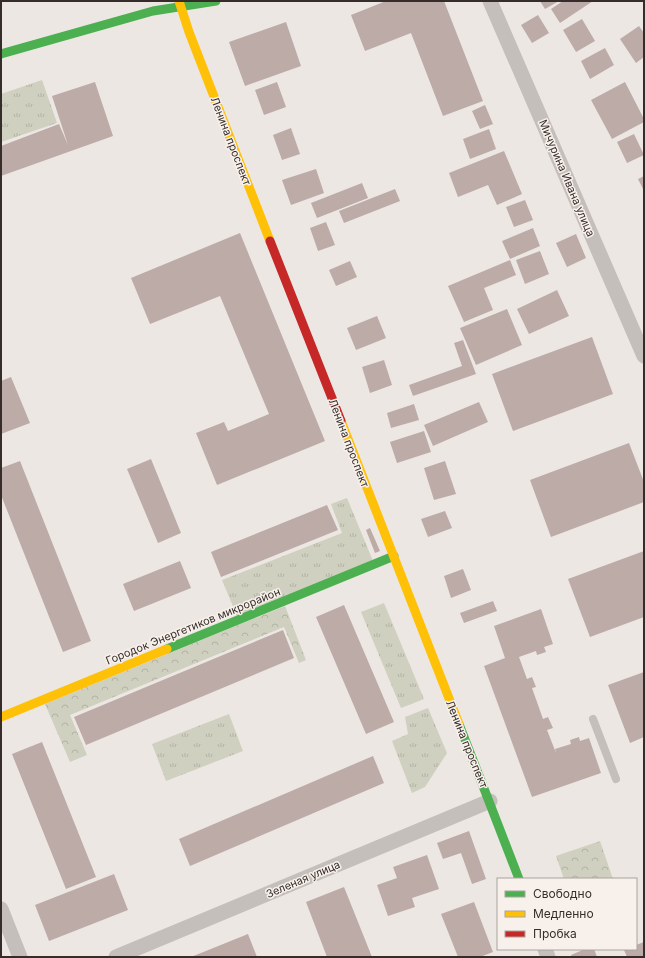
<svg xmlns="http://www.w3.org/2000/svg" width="645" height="958" viewBox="0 0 645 958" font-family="Inter,sans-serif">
<defs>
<pattern id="grass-tufts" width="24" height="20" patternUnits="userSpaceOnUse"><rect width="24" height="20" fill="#cfd0bf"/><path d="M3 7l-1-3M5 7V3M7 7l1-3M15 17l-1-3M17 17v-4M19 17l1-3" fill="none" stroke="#b2b3a4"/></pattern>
<pattern id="forest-crowns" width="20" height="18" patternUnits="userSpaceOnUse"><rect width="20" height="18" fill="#cfd0bf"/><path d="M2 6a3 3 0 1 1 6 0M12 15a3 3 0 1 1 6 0" fill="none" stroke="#b2b3a4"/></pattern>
</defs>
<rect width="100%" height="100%" fill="#ece7e3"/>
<path fill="url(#grass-tufts)" d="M 42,80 L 57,123 L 1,142 L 1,94 Z
M 347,498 L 373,561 L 237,616 L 222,580 L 342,533 L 331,504 Z
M 384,603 L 424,699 L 401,708 L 361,612 Z
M 428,708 L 447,753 L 425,787 L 412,793 L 392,741 L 408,734 L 405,717 Z
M 229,714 L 243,751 L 166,781 L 152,744 Z"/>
<path fill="url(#forest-crowns)" d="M 285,606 L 306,660 L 299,663 L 284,627 L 70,715 L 87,755 L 70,762 L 45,704 Z
M 600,841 L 613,879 L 564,879 L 556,856 Z"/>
<path fill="#bdaba7" d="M 386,1 L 444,1 L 483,101 L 443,116 L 411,33 L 365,51 L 351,15 Z
M 540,1 L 559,1 L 545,9 Z
M 563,1 L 593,1 L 560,23 L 551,9 Z
M 538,15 L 549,33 L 532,43 L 521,25 Z
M 582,19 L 595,41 L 576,52 L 563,30 Z
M 286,22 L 301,66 L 245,86 L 229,42 Z
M 639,26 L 644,33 L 644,57 L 636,63 L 620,39 Z
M 605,48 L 614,65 L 590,79 L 581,61 Z
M 95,82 L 113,136 L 1,176 L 1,146 L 59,124 L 68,145 L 52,96 Z
M 277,82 L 286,107 L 264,115 L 255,90 Z
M 625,82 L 644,119 L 644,122 L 612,139 L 591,100 Z
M 485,105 L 493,124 L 480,129 L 472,111 Z
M 291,128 L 300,154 L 282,160 L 273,135 Z
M 489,129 L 496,149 L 470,159 L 463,139 Z
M 634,134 L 644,155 L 627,163 L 617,142 Z
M 504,151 L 522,194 L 497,205 L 488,185 L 458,197 L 449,173 Z
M 316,169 L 324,193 L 291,205 L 282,180 Z
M 644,176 L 644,191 L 638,179 Z
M 362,183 L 368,198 L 317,218 L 311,203 Z
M 395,189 L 400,201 L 344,223 L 339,211 Z
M 525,200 L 533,220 L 514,227 L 506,207 Z
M 326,222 L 335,245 L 318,251 L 310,228 Z
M 533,228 L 540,246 L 510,259 L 502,241 Z
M 240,233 L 325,441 L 217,485 L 196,433 L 224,422 L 228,431 L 269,414 L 220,296 L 150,324 L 131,278 Z
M 576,234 L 586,258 L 567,267 L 556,243 Z
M 540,251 L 549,274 L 525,284 L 516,260 Z
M 510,260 L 516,275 L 484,288 L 493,310 L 464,322 L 448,286 Z
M 350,261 L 357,277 L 336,286 L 329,270 Z
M 557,290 L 569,316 L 529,334 L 517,309 Z
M 507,309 L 522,345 L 476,365 L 460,328 Z
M 377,316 L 386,338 L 356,350 L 347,328 Z
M 592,337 L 613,394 L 513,431 L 492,374 Z
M 463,340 L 476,374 L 413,396 L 409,385 L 462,366 L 454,343 Z
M 384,360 L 392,385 L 370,393 L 362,367 Z
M 11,377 L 30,423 L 1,434 L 1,381 Z
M 479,402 L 488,422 L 433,446 L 424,425 Z
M 414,404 L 419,420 L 391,428 L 387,413 Z
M 424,431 L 431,452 L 397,463 L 390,442 Z
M 629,443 L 644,482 L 644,502 L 551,537 L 530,480 Z
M 151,459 L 181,533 L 158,543 L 127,469 Z
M 20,461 L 91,641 L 63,652 L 1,495 L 1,468 Z
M 445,461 L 456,494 L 434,500 L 424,468 Z
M 327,505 L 338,530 L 221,577 L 211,552 Z
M 445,511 L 452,528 L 428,537 L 421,519 Z
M 370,528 L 380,551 L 375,553 L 366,530 Z
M 644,551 L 644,617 L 590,637 L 568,579 Z
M 180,561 L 191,588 L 134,611 L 123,584 Z
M 463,569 L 471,590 L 451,598 L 444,576 Z
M 493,601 L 497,611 L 464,623 L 460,613 Z
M 344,605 L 394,722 L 366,734 L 316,617 Z
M 541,609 L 553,644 L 544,647 L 546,652 L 537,655 L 536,651 L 519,657 L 527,679 L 532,677 L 536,687 L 532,688 L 543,719 L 548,717 L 553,728 L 547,730 L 556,753 L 555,749 L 571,744 L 570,740 L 579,737 L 580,741 L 589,738 L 601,773 L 532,797 L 484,666 L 505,658 L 494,626 Z
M 283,630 L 294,658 L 86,745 L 74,717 Z
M 644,672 L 644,737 L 630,743 L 608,685 Z
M 42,742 L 96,877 L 66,889 L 12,754 Z
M 373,756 L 384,783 L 190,866 L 179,839 Z
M 469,831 L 486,879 L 472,884 L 461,853 L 443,859 L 437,843 Z
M 427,855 L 439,889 L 412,898 L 415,907 L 388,916 L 377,885 L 397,878 L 393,867 Z
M 114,874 L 128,910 L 49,941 L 35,905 Z
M 344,887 L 372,957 L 327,957 L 306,902 Z
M 474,902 L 493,952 L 480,957 L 458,957 L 441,914 Z
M 248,934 L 257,957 L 191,957 Z
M 644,942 L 644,957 L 627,957 L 624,950 L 636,949 L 636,945 Z
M 585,949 L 594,949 L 597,957 L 572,957 L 571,955 Z"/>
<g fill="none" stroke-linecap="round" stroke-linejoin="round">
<path stroke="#c5bfbc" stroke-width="8" d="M 593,719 L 616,779"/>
<path stroke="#c5bfbc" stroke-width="15" d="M 490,1 L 644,356
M 1,909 L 20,957
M 545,949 L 548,957
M 116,957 L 490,801"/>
<path stroke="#4caf50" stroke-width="9" d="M 1,54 L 153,11 L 216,1
M 167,649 L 394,556
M 459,724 L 519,879"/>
<path stroke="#ffc107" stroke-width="9" d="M 179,1 L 189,32 L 270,241
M 341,421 L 459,724
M 1,717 L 167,649"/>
<path stroke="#c62828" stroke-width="9" d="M 270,241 L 341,421"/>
</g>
<g text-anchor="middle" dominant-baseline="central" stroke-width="3" stroke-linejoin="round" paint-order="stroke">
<g font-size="11" fill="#362d2a" stroke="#f8f1eb">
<text transform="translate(231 141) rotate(69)">Ленина проспект</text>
<text transform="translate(567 178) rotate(67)">Мичурина Ивана улица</text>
<text transform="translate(349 443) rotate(69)">Ленина проспект</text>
<text transform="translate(193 626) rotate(-22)">Городок Энергетиков микрорайон</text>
<text transform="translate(467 744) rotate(68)">Ленина проспект</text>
<text transform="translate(303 879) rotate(-23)">Зеленая улица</text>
</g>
</g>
<rect width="645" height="958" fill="none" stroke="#362d2a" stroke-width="4"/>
<rect x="497" y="878" width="140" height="72" fill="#f8f1eb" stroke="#aaa39e"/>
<rect x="505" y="891" width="20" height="6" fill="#4caf50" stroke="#aaa39e"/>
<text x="533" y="898" font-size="12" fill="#362d2a">Свободно</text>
<rect x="505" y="911" width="20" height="6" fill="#ffc107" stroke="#aaa39e"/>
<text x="533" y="918" font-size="12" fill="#362d2a">Медленно</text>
<rect x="505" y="931" width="20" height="6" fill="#c62828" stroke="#aaa39e"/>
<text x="533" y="938" font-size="12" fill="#362d2a">Пробка</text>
</svg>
